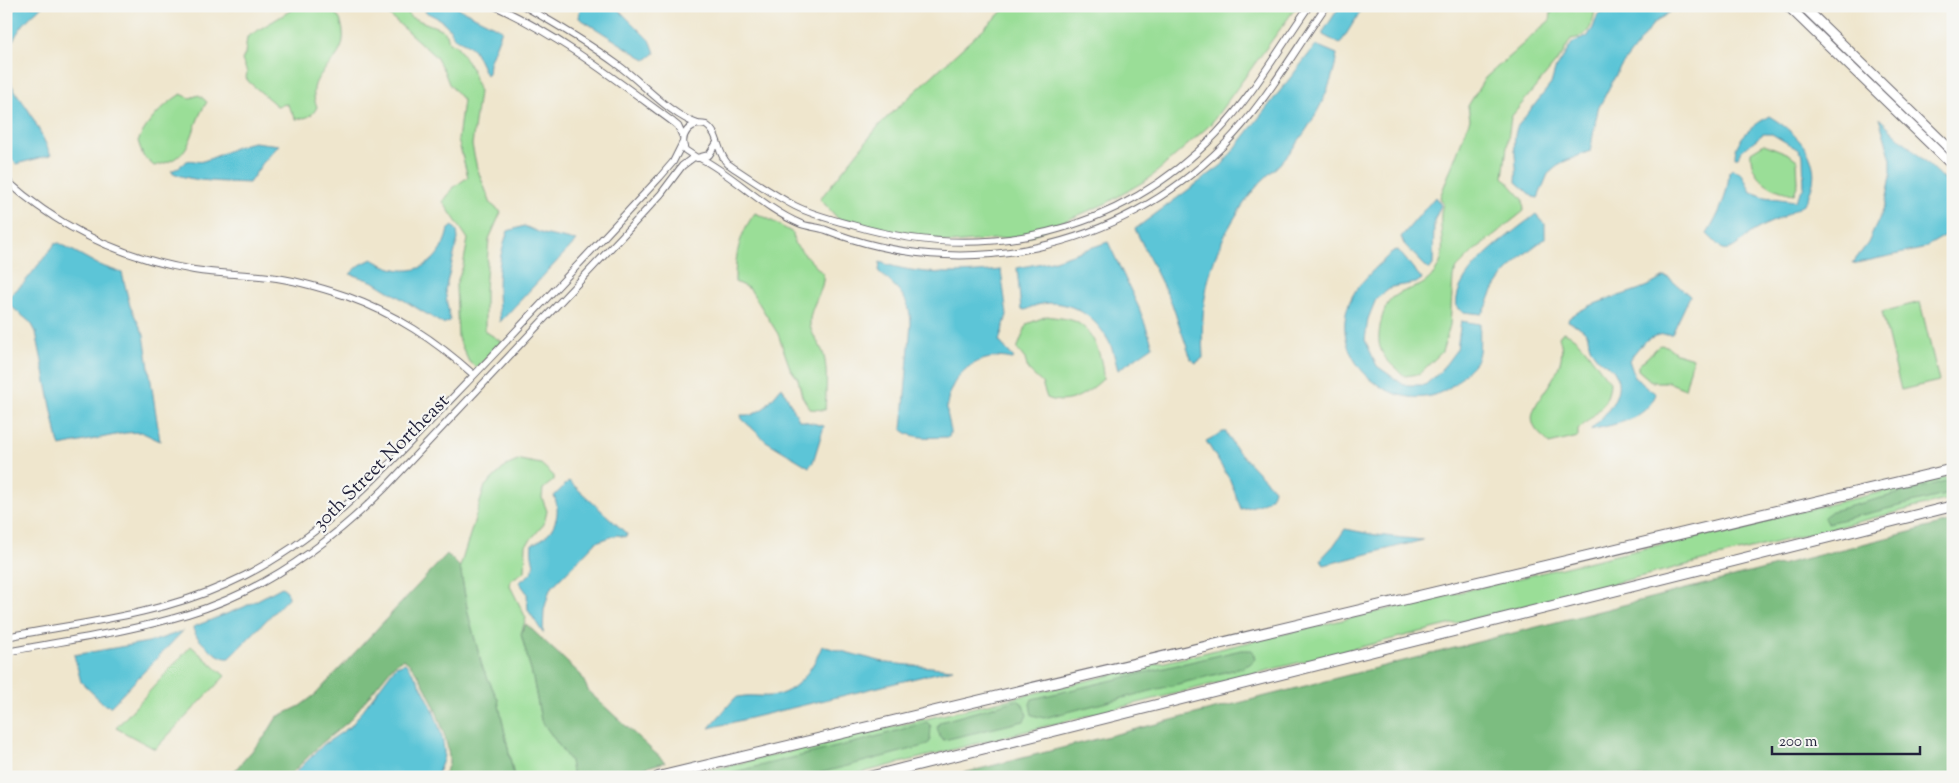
<svg xmlns="http://www.w3.org/2000/svg" width="1959" height="783" viewBox="0 0 1959 783" font-family="'Sorts Mill Goudy',serif">
<rect width="100%" height="100%" fill="#f6f6f2"/>
<filter id="ink" filterUnits="userSpaceOnUse"><feTurbulence type="fractalNoise" baseFrequency=".02" numOctaves="2"/><feDisplacementMap in="SourceGraphic" scale="10" xChannelSelector="R" yChannelSelector="G"/><feConvolveMatrix kernelMatrix="1 2 1 2 8 2 1 2 1" color-interpolation-filters="sRGB"/></filter>
<filter id="wash" filterUnits="userSpaceOnUse"><feTurbulence type="fractalNoise" baseFrequency=".0096" numOctaves="4" result="noise"/><feDisplacementMap in="SourceGraphic" scale="20" xChannelSelector="R" yChannelSelector="G"/><feGaussianBlur stdDeviation="1.12" result="paint"/><feColorMatrix in="noise" values="0 0 0 0 0 0 0 0 0 0 0 0 0 0 0 0 0 1.4 0 .05"/><feComposite in="paint" operator="in"/></filter>
<g filter="url(#wash)">
<rect width="100%" height="100%" fill="#efe6cd"/>
<path fill="#9ade97" stroke="#5e8069" d="M 298,6 L 330,6 C 333,12 339,16 341,22 C 355,67 300,67 317,107 C 312,117 307,118 296,119 L 287,104 L 277,106 L 249,82 L 246,78 L 247,72 L 242,60 L 245,54 L 247,37 Z
M 379,6 L 405,6 L 410,17 L 441,29 L 447,34 L 449,42 L 457,46 L 472,69 L 479,92 L 472,145 L 477,168 L 491,204 L 501,212 L 489,239 L 485,290 L 485,331 L 502,342 L 477,368 L 469,362 L 458,338 L 456,285 L 463,266 L 468,239 L 443,202 L 454,187 L 468,177 L 458,140 L 463,100 L 449,84 L 444,71 L 436,57 Z
M 1008,6 L 1297,6 L 1210,125 L 1150,178 L 1107,203 L 1030,236 L 952,243 L 842,223 L 820,199 L 881,123 Z
M 1552,6 L 1595,6 C 1594,23 1590,37 1571,39 L 1562,55 L 1511,117 L 1503,177 L 1523,199 L 1524,211 L 1475,250 L 1457,268 L 1453,277 L 1450,325 L 1442,352 L 1419,374 L 1405,376 C 1396,369 1383,359 1380,347 C 1376,336 1383,303 1394,297 C 1412,284 1422,292 1437,269 C 1449,251 1436,224 1443,204 L 1440,197 L 1470,119 L 1468,106 L 1485,78 L 1550,20 Z
M 181,94 L 190,98 L 199,95 L 207,102 C 187,131 198,157 154,166 L 143,156 L 138,141 C 147,122 163,105 181,94 Z
M 1764,144 L 1789,154 L 1797,160 L 1798,183 L 1794,194 C 1772,191 1749,178 1751,152 Z
M 755,213 C 769,218 780,226 793,233 L 794,243 L 823,274 C 826,289 808,307 810,325 C 812,337 822,346 824,356 C 828,372 826,394 825,410 L 810,409 L 802,396 L 798,379 L 790,368 L 778,334 L 750,289 L 735,282 C 735,256 739,234 755,213 Z
M 1920,302 L 1939,381 L 1901,390 L 1882,312 Z
M 1047,316 C 1056,318 1071,318 1078,323 C 1096,334 1103,361 1103,379 C 1088,393 1068,407 1047,398 L 1042,383 L 1028,370 L 1025,359 L 1017,349 L 1027,324 Z
M 1563,332 C 1581,336 1596,367 1610,381 C 1610,405 1593,415 1578,430 L 1578,437 L 1549,444 C 1545,437 1537,434 1534,426 C 1522,402 1574,375 1559,337 Z
M 1660,345 L 1667,346 L 1676,353 L 1693,358 L 1685,389 L 1668,382 L 1652,382 L 1638,370 L 1638,366 Z
M 520,460 L 541,464 L 554,476 L 554,480 L 543,489 L 542,498 L 547,511 L 544,524 L 526,545 L 525,571 L 511,580 L 510,586 L 526,618 L 521,634 L 533,678 L 541,720 L 570,761 L 573,777 L 514,777 L 498,700 L 482,666 L 468,613 L 460,567 L 485,486 L 506,466 Z
M 1953,475 L 1953,498 L 844,777 L 681,777 Z
M 191,646 L 225,676 L 155,749 L 116,728 Z"/>
<path fill="#7bbd80" stroke="#4e705e" d="M 1953,479 L 1953,493 L 1828,523 L 1824,517 L 1832,511 Z
M 1953,521 L 1953,777 L 948,777 Z
M 447,554 L 460,567 L 468,613 L 482,666 L 498,700 L 514,777 L 442,777 C 444,773 448,768 449,763 C 451,741 423,669 403,659 L 394,665 L 348,722 L 322,743 L 288,777 L 229,777 L 266,735 L 277,717 L 300,706 L 316,694 Z
M 526,624 L 581,675 L 589,692 L 665,762 L 613,777 L 573,777 L 570,761 L 541,720 L 533,678 L 521,634 Z
M 1241,650 L 1252,650 L 1255,659 L 1250,664 L 1241,668 L 1044,718 L 1032,715 L 1030,704 L 1032,699 Z
M 1017,700 L 1022,703 L 1027,715 L 1024,721 L 944,740 L 940,737 L 937,727 L 940,722 Z
M 927,722 L 931,726 L 930,742 L 924,746 L 805,777 L 714,777 L 865,740 Z"/>
<path fill="#5cc5d7" stroke="#3f7489" d="M 18,6 L 43,6 C 20,23 0,51 10,81 C 14,92 23,101 29,111 C 37,125 44,140 51,155 L 16,164 L 6,154 L 6,19 Z
M 428,6 L 454,6 L 502,30 L 489,63 L 488,73 L 486,75 L 474,50 L 467,44 L 454,38 C 450,24 437,17 425,12 Z
M 580,6 L 615,6 L 651,42 L 655,53 L 646,60 L 579,18 Z
M 1340,6 L 1364,6 L 1340,44 L 1323,35 L 1323,32 Z
M 1638,6 L 1678,6 L 1653,24 L 1619,69 L 1598,109 L 1590,151 L 1561,163 L 1548,174 L 1538,198 L 1533,197 L 1516,182 C 1518,164 1511,144 1517,127 L 1551,84 L 1555,70 L 1573,42 L 1587,37 L 1593,28 L 1598,14 C 1612,8 1626,15 1638,6 Z
M 1316,45 L 1337,54 C 1332,92 1309,130 1285,158 C 1275,170 1262,179 1253,191 C 1212,245 1199,291 1203,358 L 1196,363 L 1191,359 L 1172,304 L 1135,229 L 1222,165 Z
M 1769,116 C 1793,130 1821,156 1812,186 C 1810,191 1809,199 1804,203 C 1791,216 1770,221 1754,231 C 1744,237 1735,252 1722,249 L 1707,234 C 1719,215 1728,195 1729,172 L 1732,169 L 1742,174 L 1751,192 L 1765,197 L 1795,201 L 1804,187 L 1803,156 L 1797,149 L 1772,134 L 1763,134 L 1741,151 L 1738,157 L 1735,157 C 1735,138 1754,125 1769,116 Z
M 1879,118 L 1953,188 L 1953,231 L 1922,249 L 1852,264 L 1868,243 L 1885,206 L 1891,176 L 1891,159 Z
M 254,142 L 279,145 L 262,164 L 249,183 C 232,182 183,182 171,171 C 178,169 182,164 187,161 C 193,159 197,163 203,161 C 221,156 235,145 254,142 Z
M 1435,197 L 1441,205 L 1434,221 L 1433,265 L 1429,270 L 1404,244 L 1401,237 Z
M 1536,214 L 1545,224 L 1545,239 C 1527,250 1502,273 1492,293 C 1488,301 1488,307 1482,314 L 1463,312 L 1457,308 C 1451,273 1511,234 1536,214 Z
M 453,226 L 457,231 L 458,239 L 445,290 L 450,321 L 443,324 L 374,282 L 350,274 L 360,265 L 372,259 C 407,281 439,270 448,230 Z
M 524,226 L 543,234 L 576,241 L 500,322 C 497,288 496,263 508,231 Z
M 1108,242 L 1139,308 L 1153,346 L 1118,370 C 1115,360 1113,348 1108,340 C 1091,309 1056,293 1025,310 L 1021,309 L 1017,268 L 1052,261 Z
M 59,243 L 99,265 L 122,273 L 130,306 L 144,335 L 160,441 L 141,432 L 125,433 L 60,446 L 58,441 L 36,332 L 31,323 L 6,302 L 6,299 L 24,283 L 55,244 Z
M 1398,250 L 1422,279 L 1416,283 L 1392,287 L 1376,299 L 1368,319 L 1365,340 L 1377,366 L 1404,385 L 1425,385 L 1440,372 L 1457,349 L 1461,321 L 1480,324 C 1479,334 1481,350 1477,359 C 1475,364 1469,369 1465,373 C 1412,439 1311,358 1356,290 C 1366,276 1381,263 1393,251 Z
M 880,262 C 917,276 961,274 1001,270 L 1007,315 L 999,341 L 1014,358 L 1012,359 C 980,351 949,373 947,407 C 946,417 953,427 949,437 C 935,437 913,440 902,430 L 911,323 C 909,296 898,289 879,272 Z
M 1664,277 L 1669,278 L 1690,296 L 1672,334 C 1648,334 1643,342 1629,360 L 1635,378 L 1656,394 C 1645,421 1615,424 1590,430 C 1603,418 1627,393 1615,373 C 1611,365 1600,363 1595,355 C 1581,336 1599,336 1568,321 L 1569,318 C 1598,296 1634,297 1664,277 Z
M 782,387 L 799,420 L 824,426 L 813,462 L 809,467 L 766,441 L 742,419 L 741,415 L 752,415 L 764,408 Z
M 1223,432 L 1226,432 L 1235,448 L 1274,489 C 1272,504 1253,506 1241,509 L 1230,480 L 1206,441 Z
M 569,481 L 627,534 L 626,537 L 617,535 L 596,542 L 550,589 L 544,610 L 543,633 L 528,610 L 527,593 L 519,582 C 544,567 529,565 532,544 C 552,537 563,516 554,496 Z
M 1345,529 L 1376,535 L 1423,540 L 1324,565 L 1321,559 L 1334,545 Z
M 282,587 L 287,591 L 288,598 L 229,658 C 219,660 193,638 193,627 L 244,607 Z
M 183,631 L 111,706 L 105,705 L 81,682 L 74,655 L 154,641 Z
M 822,646 L 887,663 L 953,669 L 709,728 L 735,698 C 747,694 758,697 771,696 C 797,694 813,668 822,646 Z
M 405,663 C 422,681 445,730 444,755 C 443,762 439,770 436,777 L 291,777 L 323,745 L 351,726 L 396,666 Z"/>
</g>
<g filter="url(#ink)">
<g fill="none" stroke-linecap="round" stroke-linejoin="round">
<defs>
<path id="minor" d="M 495,6 C 560,36 616,80 673,122 L 678,126 L 683,137
M 524,6 C 556,24 588,43 618,65 C 643,83 670,115 698,124
M 716,144 L 709,155 L 697,158 L 685,150 C 679,135 690,121 706,125 C 720,134 716,152 728,164 C 749,178 772,194 795,206 C 813,215 833,220 852,225 C 985,264 1118,235 1216,134 C 1252,96 1279,49 1309,6
M 700,158 C 735,176 763,208 801,224 C 809,227 818,227 826,230 C 963,284 1119,250 1223,146 C 1264,105 1293,53 1326,6
M 6,180 C 60,229 122,258 194,270 C 219,274 244,274 269,277 C 295,280 322,288 346,296 C 396,314 435,340 474,375
M 6,637 C 80,623 158,615 227,584 C 321,543 386,467 455,395 C 524,323 592,250 660,177 L 673,162 L 683,142
M 6,652 C 67,640 129,632 188,614 C 264,591 328,545 384,489 L 626,232 L 661,194 L 682,166 L 694,157"/>
<path id="major" d="M 1788,6 L 1953,166
M 1803,6 L 1953,152"/>
<path id="highway" d="M 658,777 L 1953,469
M 869,777 L 1953,506"/>
</defs>
<use href="#minor" stroke="#6a676e" stroke-width="8"/>
<use href="#major" stroke="#6a676e" stroke-width="11"/>
<use href="#highway" stroke="#6a676e" stroke-width="12"/>
<use href="#minor" stroke="#fff" stroke-width="6"/>
<use href="#major" stroke="#fff" stroke-width="9"/>
<use href="#highway" stroke="#fff" stroke-width="10"/>
</g>
</g>
<g text-anchor="middle" dominant-baseline="central" stroke-width="4.5" stroke-linejoin="round" paint-order="stroke">
<g font-size="20" fill="#22223b" stroke="#f6f6f2">
<text transform="translate(382 463) rotate(-45)">30th Street Northeast</text>
</g>
</g>
<rect width="1959" height="783" fill="none" stroke="#f6f6f2" stroke-width="25"/>
<path d="M1772 746v8h148v-8" fill="none" stroke="#22223b" stroke-width="2.5"/>
<text x="1779" y="746" font-size="15" fill="#22223b" stroke="#f6f6f2" stroke-width="4" paint-order="stroke">200 m</text>
</svg>
